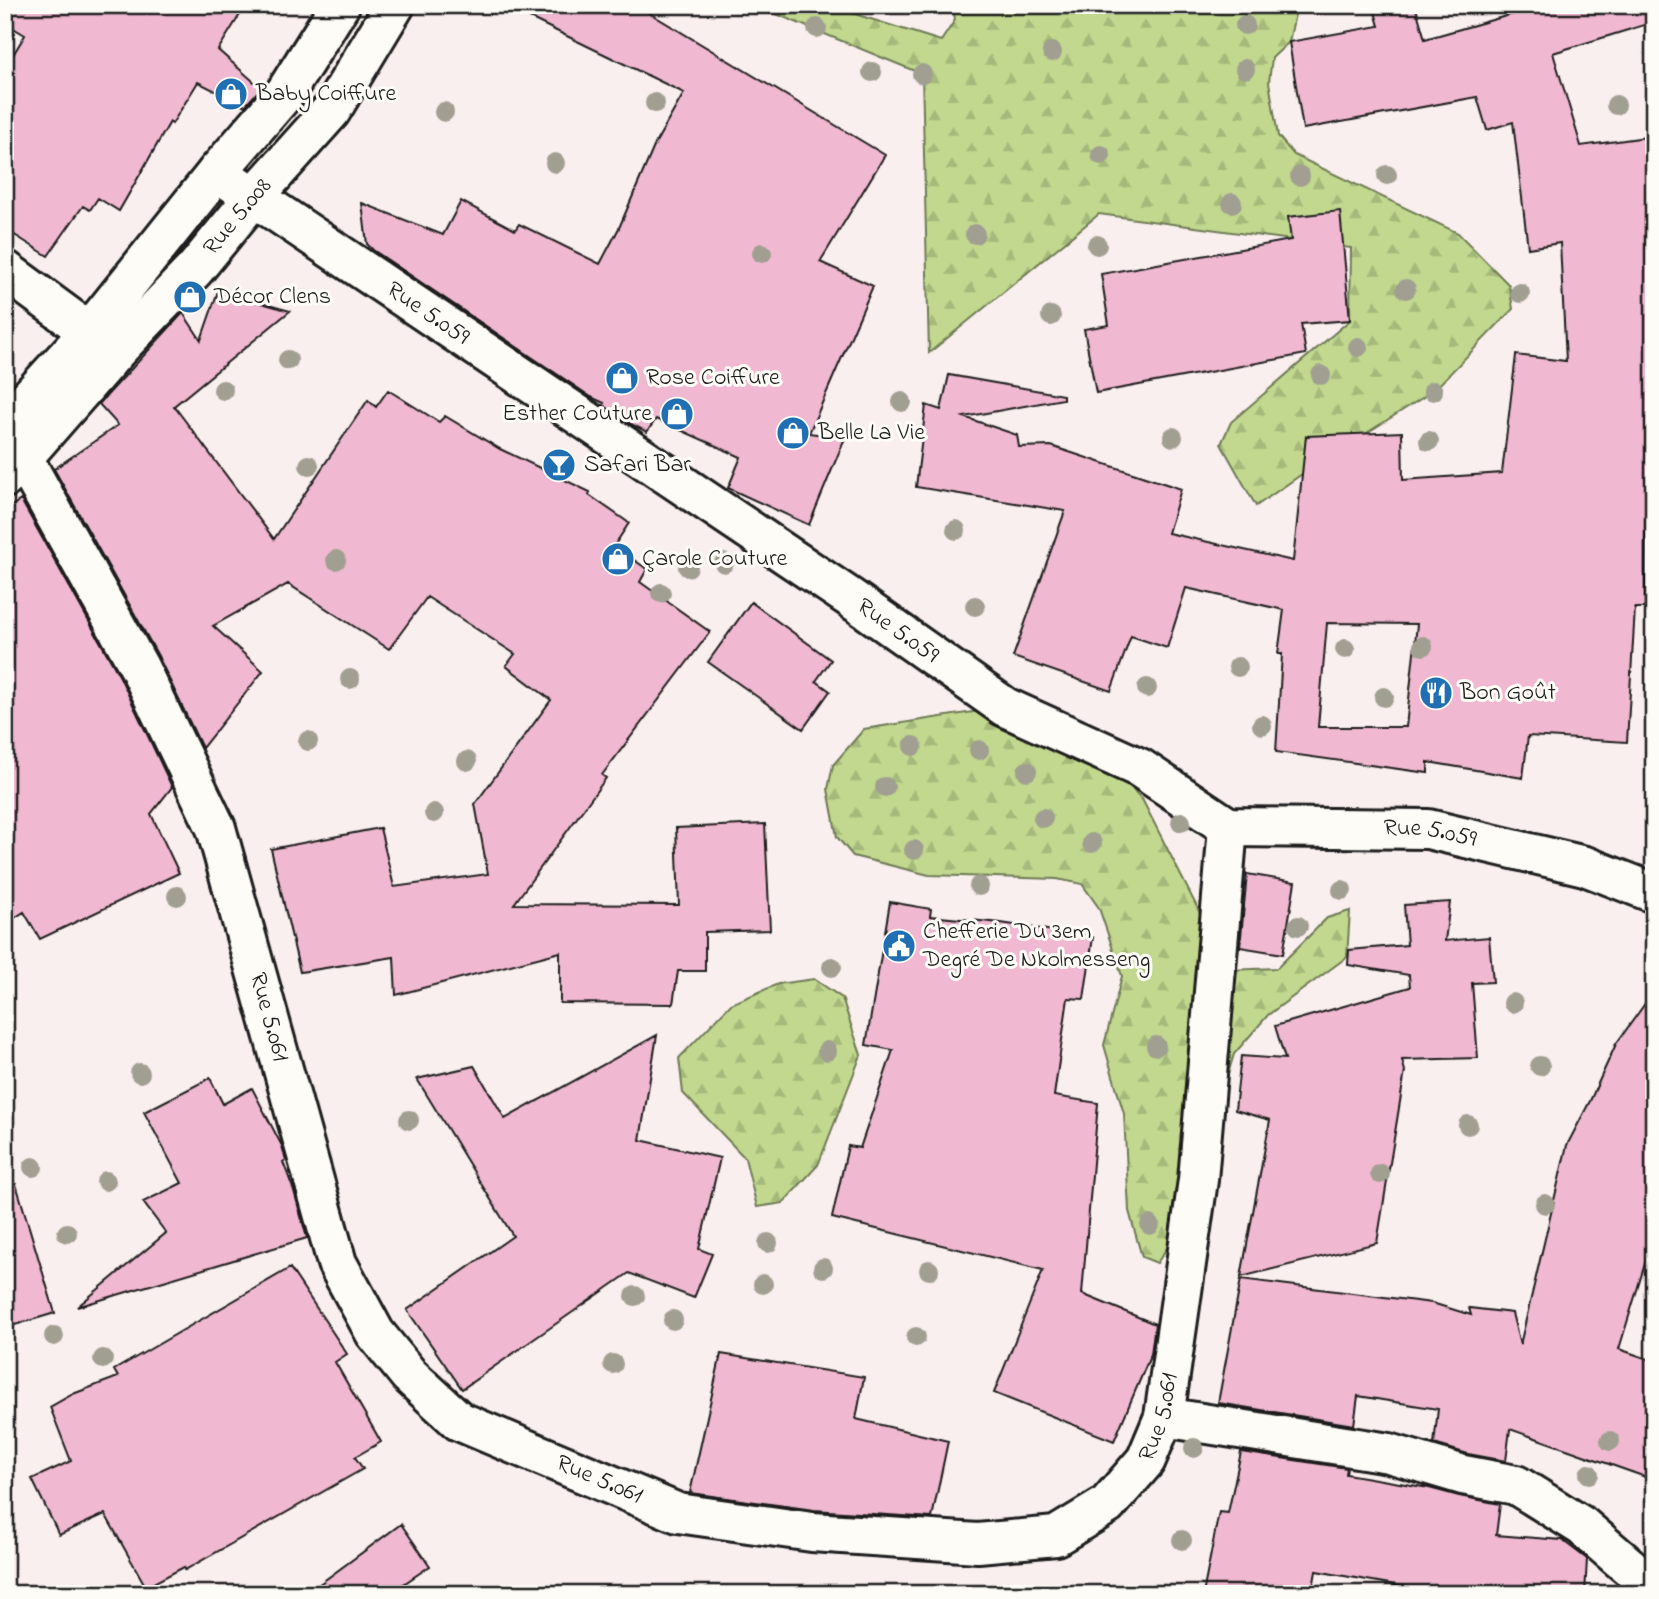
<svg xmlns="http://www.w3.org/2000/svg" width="1659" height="1599" viewBox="0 0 1659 1599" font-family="'Indie Flower',sans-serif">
<defs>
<pattern id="forest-firs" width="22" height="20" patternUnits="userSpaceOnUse" patternTransform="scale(1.75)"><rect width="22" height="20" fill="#c1d88e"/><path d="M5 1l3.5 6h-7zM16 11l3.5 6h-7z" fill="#a5b97a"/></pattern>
</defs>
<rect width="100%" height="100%" fill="#faefef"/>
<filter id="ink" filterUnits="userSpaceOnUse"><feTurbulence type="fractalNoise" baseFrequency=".0143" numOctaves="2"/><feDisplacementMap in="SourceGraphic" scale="14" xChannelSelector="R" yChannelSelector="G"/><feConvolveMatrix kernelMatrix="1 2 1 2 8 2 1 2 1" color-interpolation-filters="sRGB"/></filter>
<g filter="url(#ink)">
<path fill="url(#forest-firs)" stroke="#6e7a55" stroke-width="2" d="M 754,5 L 826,5 L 941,41 L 955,20 L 953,5 L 1297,5 L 1289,42 L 1272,58 L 1269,82 L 1278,136 L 1294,155 L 1458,233 L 1509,285 L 1513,309 L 1433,391 L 1305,472 L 1256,506 L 1221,444 L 1231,422 L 1350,320 L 1351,248 L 1099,214 L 929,353 L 922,74 Z
M 1005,707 L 1091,747 L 1142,799 L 1229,970 L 1277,968 L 1327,918 L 1350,911 L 1347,957 L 1268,1015 L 1234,1054 L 1185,1220 L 1157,1263 L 1142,1257 L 1129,1211 L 1124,1114 L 1104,1045 L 1122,976 L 1099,908 L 1082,884 L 1057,879 L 929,875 L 853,856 L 837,837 L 828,789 L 833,765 L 864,729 Z
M 814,979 L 842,998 L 861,1055 L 818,1165 L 783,1203 L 757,1207 L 745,1158 L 683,1093 L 679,1058 L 731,1004 L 778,984 Z"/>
<path fill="#f0b9d1" stroke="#1c1c1c" stroke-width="2" fill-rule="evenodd" d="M 5,5 L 246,5 L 218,50 L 261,88 L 245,106 L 198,82 L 172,124 L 170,122 L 119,211 L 98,198 L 90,210 L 83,206 L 48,256 L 5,229 L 5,68 L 25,35 L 5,23 Z
M 503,5 L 636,5 L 885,155 L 820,262 L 873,286 L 809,433 L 845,438 L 809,525 L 728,488 L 741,457 L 656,419 L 647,432 L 631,424 L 603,405 L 604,403 L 591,397 L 373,250 L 367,244 L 362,203 L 443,235 L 461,201 L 515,230 L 519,224 L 600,264 L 619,228 L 656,142 L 684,93 Z
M 1373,5 L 1415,5 L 1425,39 L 1545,5 L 1654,5 L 1654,22 L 1553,53 L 1581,146 L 1654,136 L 1654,507 L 1646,506 L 1645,608 L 1635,608 L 1627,742 L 1528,736 L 1523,778 L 1428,762 L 1428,773 L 1276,752 L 1282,654 L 1278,654 L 1284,610 L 1186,588 L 1167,648 L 1131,636 L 1111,691 L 1013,657 L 1065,511 L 916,487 L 926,405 L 941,410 L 949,375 L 1063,395 L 1063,399 L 964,417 L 1017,435 L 1019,447 L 1051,446 L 1181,489 L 1168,533 L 1293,561 L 1306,436 L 1402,432 L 1403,480 L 1502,473 L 1516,355 L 1566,361 L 1560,243 L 1528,248 L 1513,122 L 1487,130 L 1477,97 L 1303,129 L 1289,42 L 1379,26 ZM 1327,623 L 1417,624 L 1406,727 L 1318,727 Z
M 1340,211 L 1350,320 L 1301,324 L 1306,354 L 1096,393 L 1084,329 L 1109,325 L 1101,274 L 1291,240 L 1288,217 Z
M 218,291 L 290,311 L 174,406 L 274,539 L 368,400 L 376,407 L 388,390 L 439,422 L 445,416 L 500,449 L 590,492 L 589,495 L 629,523 L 614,546 L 647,569 L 640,582 L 710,632 L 602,775 L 606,778 L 514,904 L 679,905 L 676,828 L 765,824 L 770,930 L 705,932 L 705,971 L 678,971 L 673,1004 L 560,1003 L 560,952 L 396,995 L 394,957 L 300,972 L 271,849 L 380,828 L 394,887 L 488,874 L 475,804 L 551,700 L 506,666 L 515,654 L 427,597 L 389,649 L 288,584 L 213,626 L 263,671 L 202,748 L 158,656 L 54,469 L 118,425 L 99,404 L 183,313 L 201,340 Z
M 21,500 L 120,677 L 172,787 L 151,814 L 179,873 L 40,939 L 24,912 L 5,924 L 5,510 Z
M 751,602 L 831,660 L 816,681 L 830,691 L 803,729 L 708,662 Z
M 1247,874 L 1295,882 L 1283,954 L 1240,947 Z
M 890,902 L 931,909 L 930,916 L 1001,923 L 1093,937 L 1084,999 L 1068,998 L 1054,1096 L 1098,1103 L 1082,1294 L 1155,1324 L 1151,1354 L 1114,1441 L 994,1393 L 1043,1270 L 832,1218 L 848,1146 L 860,1148 L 893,1050 L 866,1045 Z
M 1450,902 L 1445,941 L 1489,937 L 1493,982 L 1472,983 L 1478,1058 L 1402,1060 L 1405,1071 L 1377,1243 L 1241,1277 L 1270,1120 L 1235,1110 L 1241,1056 L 1285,1059 L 1275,1026 L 1410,987 L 1409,975 L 1348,965 L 1349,950 L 1407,945 L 1404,905 Z
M 1654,991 L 1654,1234 L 1619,1349 L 1654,1361 L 1654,1480 L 1510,1429 L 1506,1461 L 1468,1454 L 1434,1444 L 1438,1409 L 1358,1396 L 1354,1425 L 1218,1403 L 1241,1279 L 1432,1303 L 1471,1315 L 1469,1308 L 1512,1313 L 1520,1345 L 1567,1145 L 1590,1101 L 1616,1044 Z
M 657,1035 L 640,1140 L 720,1158 L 699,1249 L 712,1254 L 694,1298 L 629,1273 L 462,1389 L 407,1310 L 513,1236 L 417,1079 L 474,1066 L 505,1119 Z
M 210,1078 L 223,1104 L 252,1088 L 282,1146 L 286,1160 L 283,1162 L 294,1191 L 307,1238 L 77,1307 L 166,1233 L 143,1202 L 182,1183 L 144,1112 Z
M 16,1184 L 55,1313 L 5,1328 L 5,1185 Z
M 290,1268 L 347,1354 L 335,1362 L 381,1442 L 355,1457 L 363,1469 L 185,1570 L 184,1567 L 146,1587 L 105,1514 L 59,1535 L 32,1479 L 71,1461 L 50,1407 L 73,1394 L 118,1377 L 114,1370 Z
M 721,1354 L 864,1377 L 856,1419 L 948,1441 L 932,1518 L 814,1510 L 690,1493 Z
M 1241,1452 L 1347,1468 L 1346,1474 L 1429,1488 L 1459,1496 L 1500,1504 L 1496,1535 L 1562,1540 L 1587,1559 L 1585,1594 L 1417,1594 L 1418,1589 L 1316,1571 L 1312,1594 L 1203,1594 L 1219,1512 L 1228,1513 Z
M 401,1524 L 430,1566 L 389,1594 L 306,1594 Z"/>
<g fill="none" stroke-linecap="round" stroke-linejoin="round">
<defs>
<g id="minor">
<path d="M 5,270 L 89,332"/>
<path id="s1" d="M 22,456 L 139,667 L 216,828 L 337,1263 L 375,1333 L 409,1375 L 459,1421 L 678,1513 L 812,1532 L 978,1543 L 1056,1536 L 1107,1505 L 1146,1460 L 1164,1417 L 1198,1180 L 1228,827"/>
<path d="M 1164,1417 L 1389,1453 L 1463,1475 L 1516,1485 L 1582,1526 L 1654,1588"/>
</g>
<g id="tertiary">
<path id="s2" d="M 217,172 L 849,597 L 1005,707 L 1140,768 L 1228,827 L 1428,829 L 1585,866 L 1654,893"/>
</g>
<g id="secondary">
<path d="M 5,424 L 89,332 L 217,172 L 285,93 L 340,5"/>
<path id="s3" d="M 5,478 L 118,349 L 195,269 L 253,198 L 331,111 L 395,5"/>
</g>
</defs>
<use href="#minor" stroke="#1c1c1c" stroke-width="44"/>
<use href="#tertiary" stroke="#1c1c1c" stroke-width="44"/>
<use href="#secondary" stroke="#1c1c1c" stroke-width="44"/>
<use href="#minor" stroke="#fdfcf7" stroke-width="38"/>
<use href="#tertiary" stroke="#fdfcf7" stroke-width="38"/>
<use href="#secondary" stroke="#fdfcf7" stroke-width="38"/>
</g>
<g fill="#a09f91">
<circle cx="1245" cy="25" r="10"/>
<circle cx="817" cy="28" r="10"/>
<circle cx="1052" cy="52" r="10"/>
<circle cx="1245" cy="69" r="10"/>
<circle cx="872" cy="72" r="10"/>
<circle cx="922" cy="74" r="10"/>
<circle cx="655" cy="103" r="10"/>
<circle cx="1616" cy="105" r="10"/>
<circle cx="444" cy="112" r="10"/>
<circle cx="1101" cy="155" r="10"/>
<circle cx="555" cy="163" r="10"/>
<circle cx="1387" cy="175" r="10"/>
<circle cx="1300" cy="176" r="10"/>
<circle cx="1232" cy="203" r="10"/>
<circle cx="975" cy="234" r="10"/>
<circle cx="1097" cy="245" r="10"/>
<circle cx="762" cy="253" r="10"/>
<circle cx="1406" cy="289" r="10"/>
<circle cx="1520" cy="293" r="10"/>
<circle cx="1051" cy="316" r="10"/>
<circle cx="1358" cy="347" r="10"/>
<circle cx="288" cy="360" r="10"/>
<circle cx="1321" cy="375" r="10"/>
<circle cx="223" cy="390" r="10"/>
<circle cx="1433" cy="391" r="10"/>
<circle cx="902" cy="402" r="10"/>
<circle cx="1173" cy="437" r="10"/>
<circle cx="1429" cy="441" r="10"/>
<circle cx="309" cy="465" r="10"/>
<circle cx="956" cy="530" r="10"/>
<circle cx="336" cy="560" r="10"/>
<circle cx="724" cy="563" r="10"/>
<circle cx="688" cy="567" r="10"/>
<circle cx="661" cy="593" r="10"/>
<circle cx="975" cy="606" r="10"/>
<circle cx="1423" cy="646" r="10"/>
<circle cx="1345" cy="649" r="10"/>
<circle cx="1238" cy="667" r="10"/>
<circle cx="350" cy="679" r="10"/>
<circle cx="1147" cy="688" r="10"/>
<circle cx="1384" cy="697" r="10"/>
<circle cx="1262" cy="725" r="10"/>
<circle cx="308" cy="741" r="10"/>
<circle cx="913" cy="746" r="10"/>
<circle cx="979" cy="750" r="10"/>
<circle cx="467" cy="761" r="10"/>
<circle cx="1027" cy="771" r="10"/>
<circle cx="885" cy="787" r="10"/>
<circle cx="434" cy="813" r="10"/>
<circle cx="1043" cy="818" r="10"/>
<circle cx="1181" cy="822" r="10"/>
<circle cx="1092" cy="843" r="10"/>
<circle cx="914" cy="850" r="10"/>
<circle cx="979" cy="886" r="10"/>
<circle cx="1342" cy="890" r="10"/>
<circle cx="177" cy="896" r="10"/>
<circle cx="1298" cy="926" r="10"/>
<circle cx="832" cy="967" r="10"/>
<circle cx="1513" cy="1003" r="10"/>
<circle cx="1156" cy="1046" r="10"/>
<circle cx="827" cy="1051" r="10"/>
<circle cx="1540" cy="1066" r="10"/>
<circle cx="140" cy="1073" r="10"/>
<circle cx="409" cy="1120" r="10"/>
<circle cx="1468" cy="1125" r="10"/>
<circle cx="33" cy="1167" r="10"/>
<circle cx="1380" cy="1174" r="10"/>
<circle cx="106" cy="1181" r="10"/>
<circle cx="1545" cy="1204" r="10"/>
<circle cx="1150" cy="1225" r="10"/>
<circle cx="67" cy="1233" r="10"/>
<circle cx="768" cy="1243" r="10"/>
<circle cx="823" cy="1268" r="10"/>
<circle cx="929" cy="1270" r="10"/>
<circle cx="763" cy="1284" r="10"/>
<circle cx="635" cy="1296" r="10"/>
<circle cx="673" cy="1320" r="10"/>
<circle cx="54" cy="1336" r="10"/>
<circle cx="916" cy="1337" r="10"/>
<circle cx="103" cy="1359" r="10"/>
<circle cx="613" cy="1364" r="10"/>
<circle cx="1610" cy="1441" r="10"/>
<circle cx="1194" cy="1448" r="10"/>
<circle cx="1589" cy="1474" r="10"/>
<circle cx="1182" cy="1540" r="10"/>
</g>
</g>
<defs>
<symbol id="shop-disc" viewBox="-11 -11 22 22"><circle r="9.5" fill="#1f6fb2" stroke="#fdfcf7"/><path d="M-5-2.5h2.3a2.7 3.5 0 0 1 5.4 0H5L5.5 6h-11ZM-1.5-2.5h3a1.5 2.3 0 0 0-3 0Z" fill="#fff"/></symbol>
<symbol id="bar-disc" viewBox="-11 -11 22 22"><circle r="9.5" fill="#1f6fb2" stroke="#fdfcf7"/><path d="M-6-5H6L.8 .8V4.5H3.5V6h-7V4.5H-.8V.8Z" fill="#fff"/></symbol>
<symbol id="restaurant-disc" viewBox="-11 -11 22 22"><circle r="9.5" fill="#1f6fb2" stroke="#fdfcf7"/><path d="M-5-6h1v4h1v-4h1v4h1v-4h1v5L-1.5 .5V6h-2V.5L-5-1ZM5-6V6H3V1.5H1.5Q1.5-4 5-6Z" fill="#fff"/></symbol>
<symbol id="civic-disc" viewBox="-11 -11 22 22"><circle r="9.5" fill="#1f6fb2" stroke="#fdfcf7"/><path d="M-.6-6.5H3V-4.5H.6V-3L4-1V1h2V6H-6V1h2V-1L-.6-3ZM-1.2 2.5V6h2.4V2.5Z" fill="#fff"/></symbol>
</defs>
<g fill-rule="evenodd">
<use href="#shop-disc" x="212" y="75" width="38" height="38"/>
<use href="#shop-disc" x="171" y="278" width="38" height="38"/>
<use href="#shop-disc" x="603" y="359" width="38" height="38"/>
<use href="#shop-disc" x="658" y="395" width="38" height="38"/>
<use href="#shop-disc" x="774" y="414" width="38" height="38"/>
<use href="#bar-disc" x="540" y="446" width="38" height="38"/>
<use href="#shop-disc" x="599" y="540" width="38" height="38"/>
<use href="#restaurant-disc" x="1417" y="674" width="38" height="38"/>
<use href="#civic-disc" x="880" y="927" width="38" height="38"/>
</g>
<g text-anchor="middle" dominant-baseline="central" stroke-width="6" stroke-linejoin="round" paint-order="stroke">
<g font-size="24" fill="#1c1c1c" stroke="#fdfcf7" text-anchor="start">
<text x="256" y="94">Baby Coiffure</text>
<text x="214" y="297">Décor Clens</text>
<text x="646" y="378">Rose Coiffure</text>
<text x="652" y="414" text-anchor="end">Esther Couture</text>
<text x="818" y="433">Belle La Vie</text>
<text x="584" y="465">Safari Bar</text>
<text x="642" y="559">Çarole Couture</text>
<text x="1460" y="693">Bon Goût</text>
<text x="923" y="932">Chefferie Du 3em<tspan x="923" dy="28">Degré De Nkolmesseng</tspan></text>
</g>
<g font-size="24" fill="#1c1c1c" stroke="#fdfcf7">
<text stroke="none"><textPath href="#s3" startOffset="350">Rue 5.008</textPath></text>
<text stroke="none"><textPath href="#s2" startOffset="254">Rue 5.059</textPath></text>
<text stroke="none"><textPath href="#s2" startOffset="821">Rue 5.059</textPath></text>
<text stroke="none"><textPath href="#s2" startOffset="1409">Rue 5.059</textPath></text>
<text stroke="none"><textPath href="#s1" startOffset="616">Rue 5.061</textPath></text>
<text stroke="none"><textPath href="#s1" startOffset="1855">Rue 5.061</textPath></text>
<text stroke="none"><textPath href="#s1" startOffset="1225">Rue 5.061</textPath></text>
</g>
</g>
<rect width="1659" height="1599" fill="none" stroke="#fdfcf7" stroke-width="28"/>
<rect x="14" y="14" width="1631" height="1571" fill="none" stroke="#1c1c1c" stroke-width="2.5" filter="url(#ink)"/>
</svg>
